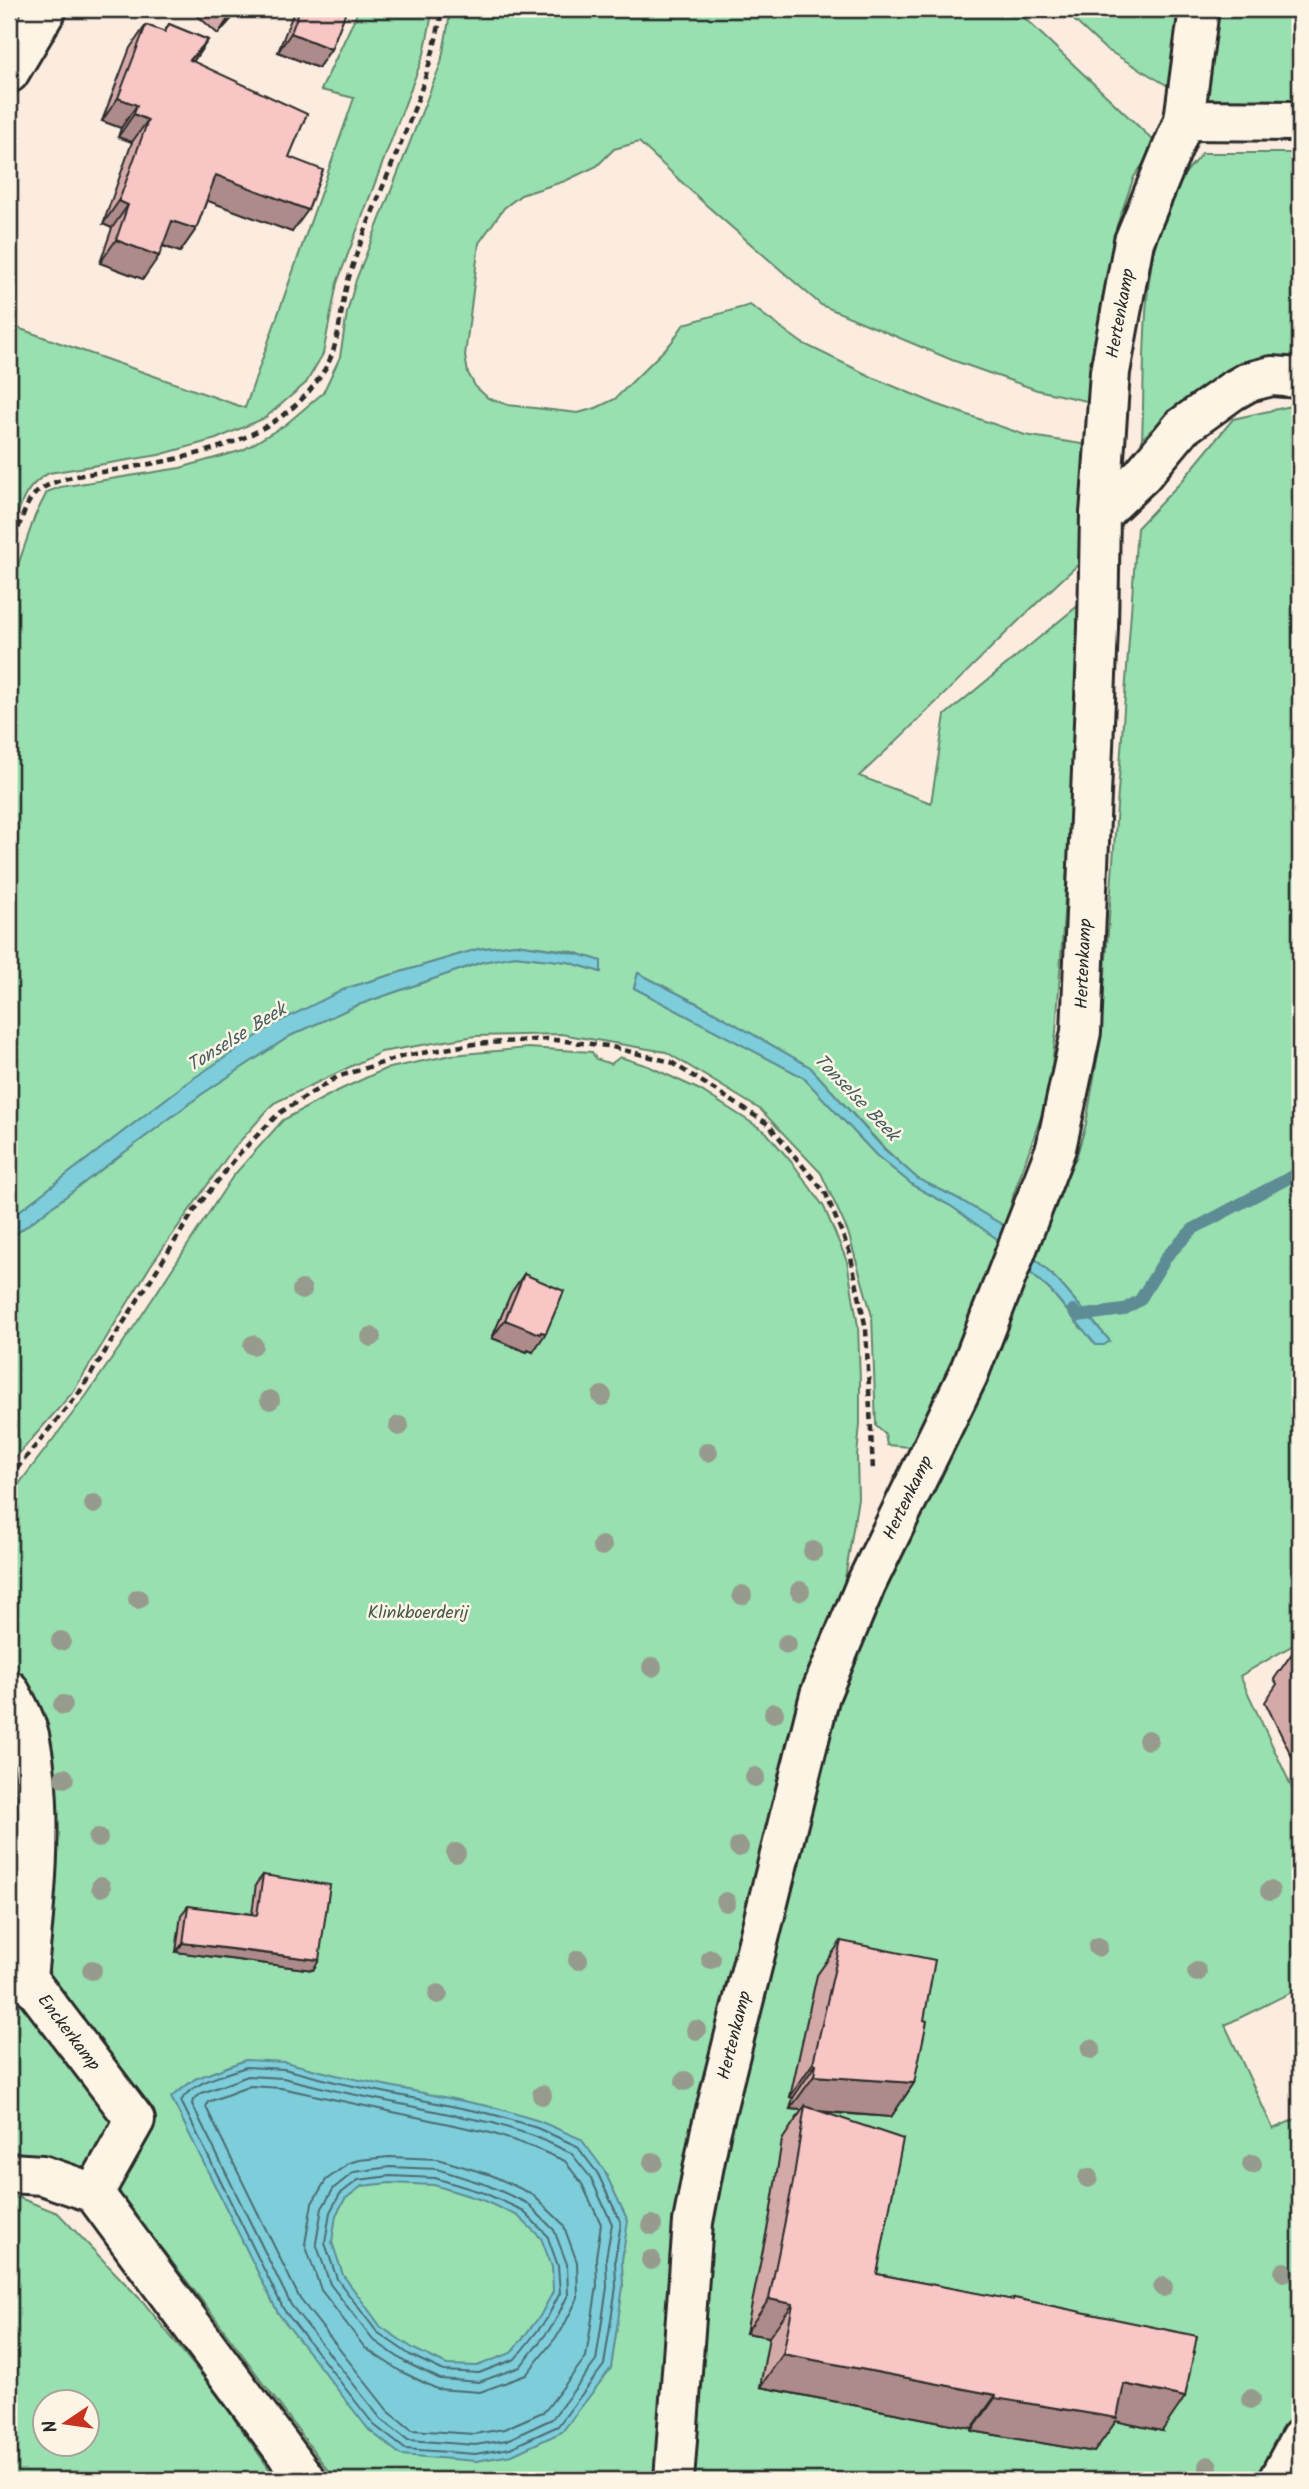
<svg xmlns="http://www.w3.org/2000/svg" width="1309" height="2489" viewBox="0 0 1309 2489" font-family="Kalam,sans-serif">
<rect width="100%" height="100%" fill="#fbecdf"/>
<filter id="ink" filterUnits="userSpaceOnUse"><feTurbulence type="fractalNoise" baseFrequency=".0143" numOctaves="2"/><feDisplacementMap in="SourceGraphic" scale="14" xChannelSelector="R" yChannelSelector="G"/><feConvolveMatrix kernelMatrix="1 2 1 2 8 2 1 2 1" color-interpolation-filters="sRGB"/></filter>
<g filter="url(#ink)">
<path fill="#98e0af" stroke="#62866d" stroke-width="2" fill-rule="evenodd" d="M 359,9 L 433,9 L 424,54 L 337,283 L 323,354 L 306,383 L 265,418 L 216,439 L 159,455 L 49,473 C 20,488 19,513 9,542 L 9,325 L 245,408 L 354,98 L 321,90 Z
M 451,9 L 1015,9 L 1157,144 L 1134,177 L 1117,225 L 1105,297 L 1091,402 L 1037,390 L 952,360 L 821,305 L 705,204 L 639,142 L 614,149 L 597,166 L 565,181 L 521,195 L 504,208 L 479,243 L 465,356 L 468,373 L 475,386 L 488,398 L 508,405 L 578,413 L 596,408 L 615,399 L 671,343 L 684,324 L 750,305 L 802,343 L 874,378 L 936,404 L 1025,435 L 1088,445 L 1084,464 L 1080,563 C 1004,631 935,707 859,776 L 931,803 L 945,715 L 1080,604 L 1074,698 L 1076,735 L 1056,1032 L 1048,1097 L 1013,1196 L 1008,1228 L 955,1197 L 918,1179 L 885,1149 L 810,1067 L 712,1011 L 638,973 L 634,988 L 803,1077 L 876,1155 L 914,1186 L 951,1206 L 1000,1241 L 922,1448 L 887,1445 L 885,1434 L 876,1426 L 872,1316 L 848,1232 L 821,1173 L 761,1110 L 666,1052 L 561,1034 L 475,1036 L 381,1052 L 274,1103 L 232,1150 L 151,1265 L 73,1392 L 9,1465 L 9,1239 L 202,1094 L 290,1036 L 355,1006 L 482,962 L 515,956 L 568,962 L 600,972 L 601,961 L 570,951 L 515,944 L 478,949 L 347,988 L 188,1082 L 9,1219 L 9,591 L 35,516 L 47,492 L 60,487 L 180,468 L 243,450 L 285,425 L 323,393 L 340,357 L 347,313 L 356,280 L 441,63 Z
M 1062,9 L 1179,9 L 1168,86 L 1104,48 Z
M 1216,9 L 1300,9 L 1300,114 L 1198,114 Z
M 1202,153 L 1300,153 L 1300,360 C 1275,363 1232,370 1210,383 C 1184,398 1164,418 1142,439 C 1146,356 1137,257 1179,182 C 1185,172 1195,162 1202,153 Z
M 1300,404 L 1300,1641 L 1240,1676 L 1300,1805 L 1300,1988 L 1225,2025 L 1273,2129 L 1300,2117 L 1300,2399 L 1256,2480 L 690,2480 L 708,2211 L 839,1671 L 1024,1267 L 1051,1291 L 1081,1328 L 1110,1341 L 1059,1282 L 1027,1251 L 1059,1184 L 1076,1158 L 1086,1124 L 1100,1043 L 1137,528 L 1182,481 L 1233,419 Z
M 528,1048 L 592,1052 L 596,1059 L 611,1064 L 620,1057 L 648,1066 L 700,1090 L 766,1132 L 794,1165 L 824,1207 L 847,1261 L 858,1326 L 860,1381 L 860,1424 L 857,1456 L 858,1498 L 844,1585 L 803,1712 L 695,2118 L 678,2199 L 670,2253 L 668,2316 L 658,2480 L 335,2480 L 210,2311 L 120,2195 L 119,2171 L 131,2151 L 139,2091 L 39,1968 L 9,1675 L 9,1497 L 86,1396 L 140,1318 L 233,1176 L 283,1120 L 333,1093 L 385,1069 L 452,1055 Z
M 25,1812 L 24,1942 L 9,1926 L 9,1816 Z
M 9,1966 L 33,2010 L 116,2119 L 89,2175 C 63,2161 39,2153 9,2153 Z
M 17,2197 L 58,2213 L 144,2303 L 222,2401 L 277,2480 L 9,2480 L 9,2198 ZM 46,2402 L 88,2402 L 88,2444 L 46,2444 Z"/>
<path fill="#7ecdda" stroke="#5d8c94" stroke-width="2" fill-rule="evenodd" d="M 515,944 C 544,948 573,951 601,961 L 601,972 L 568,962 L 515,956 L 482,962 L 355,1006 L 290,1036 L 202,1094 L 9,1239 L 9,1219 L 188,1082 L 278,1022 L 347,988 L 478,949 Z
M 638,973 L 712,1011 L 810,1067 L 884,1149 L 918,1179 L 955,1197 L 1008,1228 L 1000,1241 L 951,1206 L 914,1186 L 876,1155 L 803,1077 L 634,988 Z
M 1027,1251 L 1059,1282 L 1110,1341 L 1104,1345 L 1096,1345 L 1051,1291 L 1024,1267 Z
M 245,2060 L 285,2062 L 340,2076 L 497,2108 L 539,2121 L 581,2139 L 604,2170 L 628,2221 L 622,2260 L 623,2287 L 611,2368 L 562,2432 L 512,2455 L 476,2461 L 401,2455 L 369,2430 L 278,2313 L 171,2097 L 195,2079 ZM 390,2183 L 434,2185 L 482,2200 L 518,2216 L 541,2238 L 552,2267 L 553,2292 L 540,2316 L 511,2353 L 477,2366 L 447,2365 L 414,2349 L 381,2327 L 343,2275 L 332,2242 L 336,2215 L 345,2199 L 362,2186 Z"/>
<g fill="none" stroke-linecap="round" stroke-linejoin="round">
<path stroke="#4c6c71" stroke-width="2" d="M 246,2067 L 284,2069 L 339,2083 L 495,2115 L 537,2128 L 577,2146 L 598,2174 L 621,2223 L 615,2259 L 616,2287 L 604,2365 L 558,2426 L 510,2448 L 475,2454 L 405,2449 L 374,2425 L 284,2310 L 181,2101 C 191,2082 227,2074 246,2067 Z
M 248,2076 L 283,2078 L 337,2091 L 493,2123 L 534,2136 L 571,2153 L 591,2178 L 612,2224 L 606,2258 L 607,2287 L 596,2361 L 552,2419 L 507,2440 L 475,2445 L 408,2440 L 381,2419 L 291,2305 L 192,2104 L 193,2100 L 202,2093 Z
M 250,2086 L 281,2088 L 491,2133 L 530,2146 L 565,2161 L 582,2184 L 601,2224 L 596,2257 L 597,2286 L 586,2357 L 545,2411 L 504,2429 L 474,2434 L 412,2430 L 388,2411 L 300,2299 L 206,2107 L 208,2102 Z
M 389,2157 L 438,2159 L 491,2175 L 532,2194 L 563,2224 L 577,2262 L 578,2298 L 561,2331 L 526,2375 L 480,2392 L 437,2389 L 400,2371 L 365,2348 L 321,2290 L 305,2244 L 312,2203 L 326,2180 L 349,2163 L 359,2160 Z
M 390,2167 L 437,2169 L 487,2185 L 527,2203 L 554,2230 L 567,2264 L 568,2295 L 553,2325 L 520,2367 L 479,2382 L 440,2379 L 405,2362 L 372,2339 L 330,2284 L 316,2243 L 322,2208 L 334,2188 L 354,2172 Z
M 390,2176 L 435,2178 L 484,2193 L 522,2210 L 547,2235 L 558,2266 L 560,2293 L 546,2320 L 515,2359 L 479,2373 L 444,2371 L 410,2355 L 377,2332 L 337,2279 L 325,2243 L 330,2212 L 340,2194 L 358,2180 Z"/>
<path stroke="#5d8c94" stroke-width="12" d="M 1073,1310 L 1078,1316 L 1123,1310 L 1140,1300 L 1167,1256 L 1193,1229 L 1300,1172"/>
<defs>
<g id="minor">
<path d="M 9,73 L 47,9"/>
<path d="M 1184,120 L 1300,121"/>
<path d="M 1100,515 L 1142,475 L 1182,427 L 1232,391 L 1248,382 L 1272,376 L 1300,378"/>
<path id="s1" d="M 9,1690 C 17,1704 25,1719 29,1735 C 45,1811 35,1901 27,1978 L 135,2120 L 94,2193"/>
<path d="M 9,2173 L 42,2175 L 94,2193 L 306,2480"/>
<path id="s2" d="M 674,2480 L 693,2222 L 710,2134 L 820,1695 L 866,1584 L 968,1375 L 1056,1148 L 1081,1032 L 1098,628 L 1100,515 L 1110,372 L 1134,241 L 1184,120 L 1199,9"/>
<path d="M 1278,2480 L 1300,2439"/>
</g>
</defs>
<use href="#minor" stroke="#2b2b2b" stroke-width="44"/>
<path stroke="#2b2b2b" stroke-width="4.5" stroke-dasharray="7 5" stroke-linecap="butt" d="M 9,563 C 14,546 22,506 35,494 C 56,475 94,474 121,469 C 183,459 254,446 301,400 C 310,392 327,368 331,357 C 341,331 341,301 350,274 C 378,185 427,102 442,9
M 9,1478 L 79,1393 L 194,1211 L 239,1154 L 278,1114 L 337,1077 L 404,1056 L 474,1044 L 547,1039 L 608,1046 L 671,1062 L 768,1124 L 826,1194 L 850,1253 L 866,1329 L 873,1471"/>
<use href="#minor" stroke="#fcf5e5" stroke-width="38"/>
</g>
<g fill="#979b8e">
<circle cx="302" cy="1290" r="10"/>
<circle cx="371" cy="1337" r="10"/>
<circle cx="253" cy="1345" r="10"/>
<circle cx="602" cy="1396" r="10"/>
<circle cx="270" cy="1400" r="10"/>
<circle cx="399" cy="1426" r="10"/>
<circle cx="708" cy="1452" r="10"/>
<circle cx="94" cy="1504" r="10"/>
<circle cx="602" cy="1546" r="10"/>
<circle cx="813" cy="1551" r="10"/>
<circle cx="800" cy="1591" r="10"/>
<circle cx="742" cy="1595" r="10"/>
<circle cx="138" cy="1599" r="10"/>
<circle cx="61" cy="1641" r="10"/>
<circle cx="787" cy="1644" r="10"/>
<circle cx="652" cy="1667" r="10"/>
<circle cx="63" cy="1705" r="10"/>
<circle cx="774" cy="1713" r="10"/>
<circle cx="1148" cy="1740" r="10"/>
<circle cx="755" cy="1777" r="10"/>
<circle cx="64" cy="1778" r="10"/>
<circle cx="98" cy="1838" r="10"/>
<circle cx="739" cy="1847" r="10"/>
<circle cx="456" cy="1853" r="10"/>
<circle cx="101" cy="1887" r="10"/>
<circle cx="1270" cy="1891" r="10"/>
<circle cx="726" cy="1902" r="10"/>
<circle cx="1098" cy="1947" r="10"/>
<circle cx="711" cy="1959" r="10"/>
<circle cx="578" cy="1960" r="10"/>
<circle cx="92" cy="1970" r="10"/>
<circle cx="1197" cy="1972" r="10"/>
<circle cx="438" cy="1994" r="10"/>
<circle cx="696" cy="2030" r="10"/>
<circle cx="1091" cy="2049" r="10"/>
<circle cx="685" cy="2081" r="10"/>
<circle cx="542" cy="2095" r="10"/>
<circle cx="653" cy="2162" r="10"/>
<circle cx="1252" cy="2164" r="10"/>
<circle cx="1088" cy="2178" r="10"/>
<circle cx="652" cy="2225" r="10"/>
<circle cx="651" cy="2260" r="10"/>
<circle cx="1284" cy="2272" r="10"/>
<circle cx="1163" cy="2287" r="10"/>
<circle cx="1251" cy="2399" r="10"/>
<circle cx="1208" cy="2466" r="10"/>
</g>
<path fill="#d4aaa9" stroke="#2b2b2b" stroke-width="2" d="M 190,9 L 240,9 L 218,34 Z
M 295,9 L 347,9 L 331,49 L 318,68 L 278,52 Z
M 169,24 L 208,40 L 193,62 L 289,157 L 292,232 L 207,200 L 196,229 L 180,252 L 162,246 L 143,279 L 100,263 L 112,228 L 103,224 L 132,142 L 118,137 L 121,128 L 102,121 L 130,48 L 146,25 L 164,32 Z
M 524,1274 L 533,1352 L 528,1350 L 527,1352 L 492,1338 L 511,1293 Z
M 1300,1642 L 1300,1773 L 1265,1702 L 1277,1684 L 1274,1679 Z
M 263,1875 L 319,1960 L 313,1970 L 176,1952 L 181,1915 L 188,1906 L 252,1914 L 256,1884 Z
M 841,1941 L 924,2020 L 914,2083 L 891,2117 L 820,2112 L 877,2274 L 1012,2300 L 1014,2298 L 1162,2431 L 1116,2421 L 1094,2452 L 972,2431 L 972,2428 L 760,2387 L 769,2337 L 746,2333 L 770,2215 L 782,2140 L 802,2110 L 790,2109 L 793,2098 L 790,2097 L 817,1975 Z"/>
<path fill="#ad8b8a" stroke="#2b2b2b" stroke-width="2" d="M 237,9 L 240,9 L 218,34 L 230,16 Z
M 291,33 L 331,49 L 318,68 L 278,52 Z
M 208,40 L 192,63 L 190,60 Z
M 118,98 L 137,105 L 121,128 L 102,121 Z
M 134,114 L 148,120 L 132,142 L 118,137 Z
M 216,175 L 308,210 L 292,232 L 200,198 Z
M 119,201 L 128,205 L 112,228 L 103,224 Z
M 172,221 L 196,229 L 180,252 L 156,243 Z
M 116,240 L 159,256 L 143,279 L 100,263 Z
M 505,1320 L 541,1332 L 546,1333 L 533,1352 L 528,1350 L 527,1352 L 492,1338 Z
M 183,1943 L 319,1960 L 313,1970 L 176,1952 Z
M 813,2063 L 816,2064 L 793,2098 L 790,2097 Z
M 814,2076 L 914,2083 L 891,2117 L 805,2110 L 805,2106 L 802,2110 L 790,2109 Z
M 769,2299 L 793,2304 L 769,2337 L 746,2333 Z
M 783,2354 L 996,2395 L 972,2428 L 760,2387 Z
M 1124,2384 L 1185,2397 L 1162,2431 L 1116,2421 L 1094,2452 L 972,2431 L 995,2398 Z"/>
<path fill="#f7c6c5" stroke="#2b2b2b" stroke-width="2" d="M 222,9 L 237,9 L 230,16 Z
M 300,9 L 347,9 L 331,49 L 291,33 Z
M 169,24 L 208,40 L 190,60 L 307,114 L 289,157 L 323,170 L 308,210 L 216,175 L 196,229 L 172,221 L 159,256 L 116,240 L 128,205 L 119,201 L 148,120 L 134,114 L 137,105 L 118,98 L 146,25 L 165,32 Z
M 524,1274 L 564,1291 L 546,1333 L 541,1332 L 540,1334 L 505,1320 Z
M 1300,1655 L 1300,1666 L 1296,1657 Z
M 263,1875 L 330,1885 L 319,1960 L 183,1943 L 188,1906 L 257,1915 Z
M 841,1941 L 935,1960 L 924,2020 L 927,2021 L 914,2083 L 814,2076 L 816,2064 L 813,2063 Z
M 805,2106 L 903,2139 L 877,2274 L 1013,2300 L 1014,2298 L 1197,2336 L 1185,2397 L 1124,2384 L 1117,2418 L 995,2398 L 996,2395 L 783,2354 L 793,2304 L 769,2299 L 793,2182 Z"/>
</g>
<g text-anchor="middle" dominant-baseline="central" stroke-width="5" stroke-linejoin="round" paint-order="stroke">
<g font-size="18" fill="#2b2b2b" stroke="#fcf5e5">
<text stroke="none"><textPath href="#s2" startOffset="2236">Hertenkamp</textPath></text>
<text stroke="none"><textPath href="#s2" startOffset="1584">Hertenkamp</textPath></text>
<text stroke="none"><textPath href="#s2" startOffset="1017">Hertenkamp</textPath></text>
<text stroke="none"><textPath href="#s1" startOffset="362">Enckerkamp</textPath></text>
<text stroke="none"><textPath href="#s2" startOffset="450">Hertenkamp</textPath></text>
</g>
<g font-size="18" fill="#46584c" stroke="#fcf5e5">
<text x="418" y="1613">Klinkboerderij</text>
</g>
<g font-size="19" font-style="italic" fill="#445c60" stroke="#fcf5e5">
<text transform="translate(237 1038) rotate(-32)">Tonselse Beek</text>
<text transform="translate(856 1098) rotate(46)">Tonselse Beek</text>
</g>
</g>
<rect width="1309" height="2489" fill="none" stroke="#fcf5e5" stroke-width="35"/>
<rect x="18" y="18" width="1274" height="2454" fill="none" stroke="#2b2b2b" stroke-width="2.5" filter="url(#ink)"/>
<g transform="translate(66 2423) rotate(257)"><circle r="33" fill="#fcf5e5" stroke="#a8a49b" stroke-width="2"/>
<path d="M0-5L12 26L0 18L-12 26Z" fill="#c8321e"/>
<text y="-10" font-size="19" font-weight="bold" text-anchor="middle" fill="#2b2b2b">N</text>
</g>
</svg>
